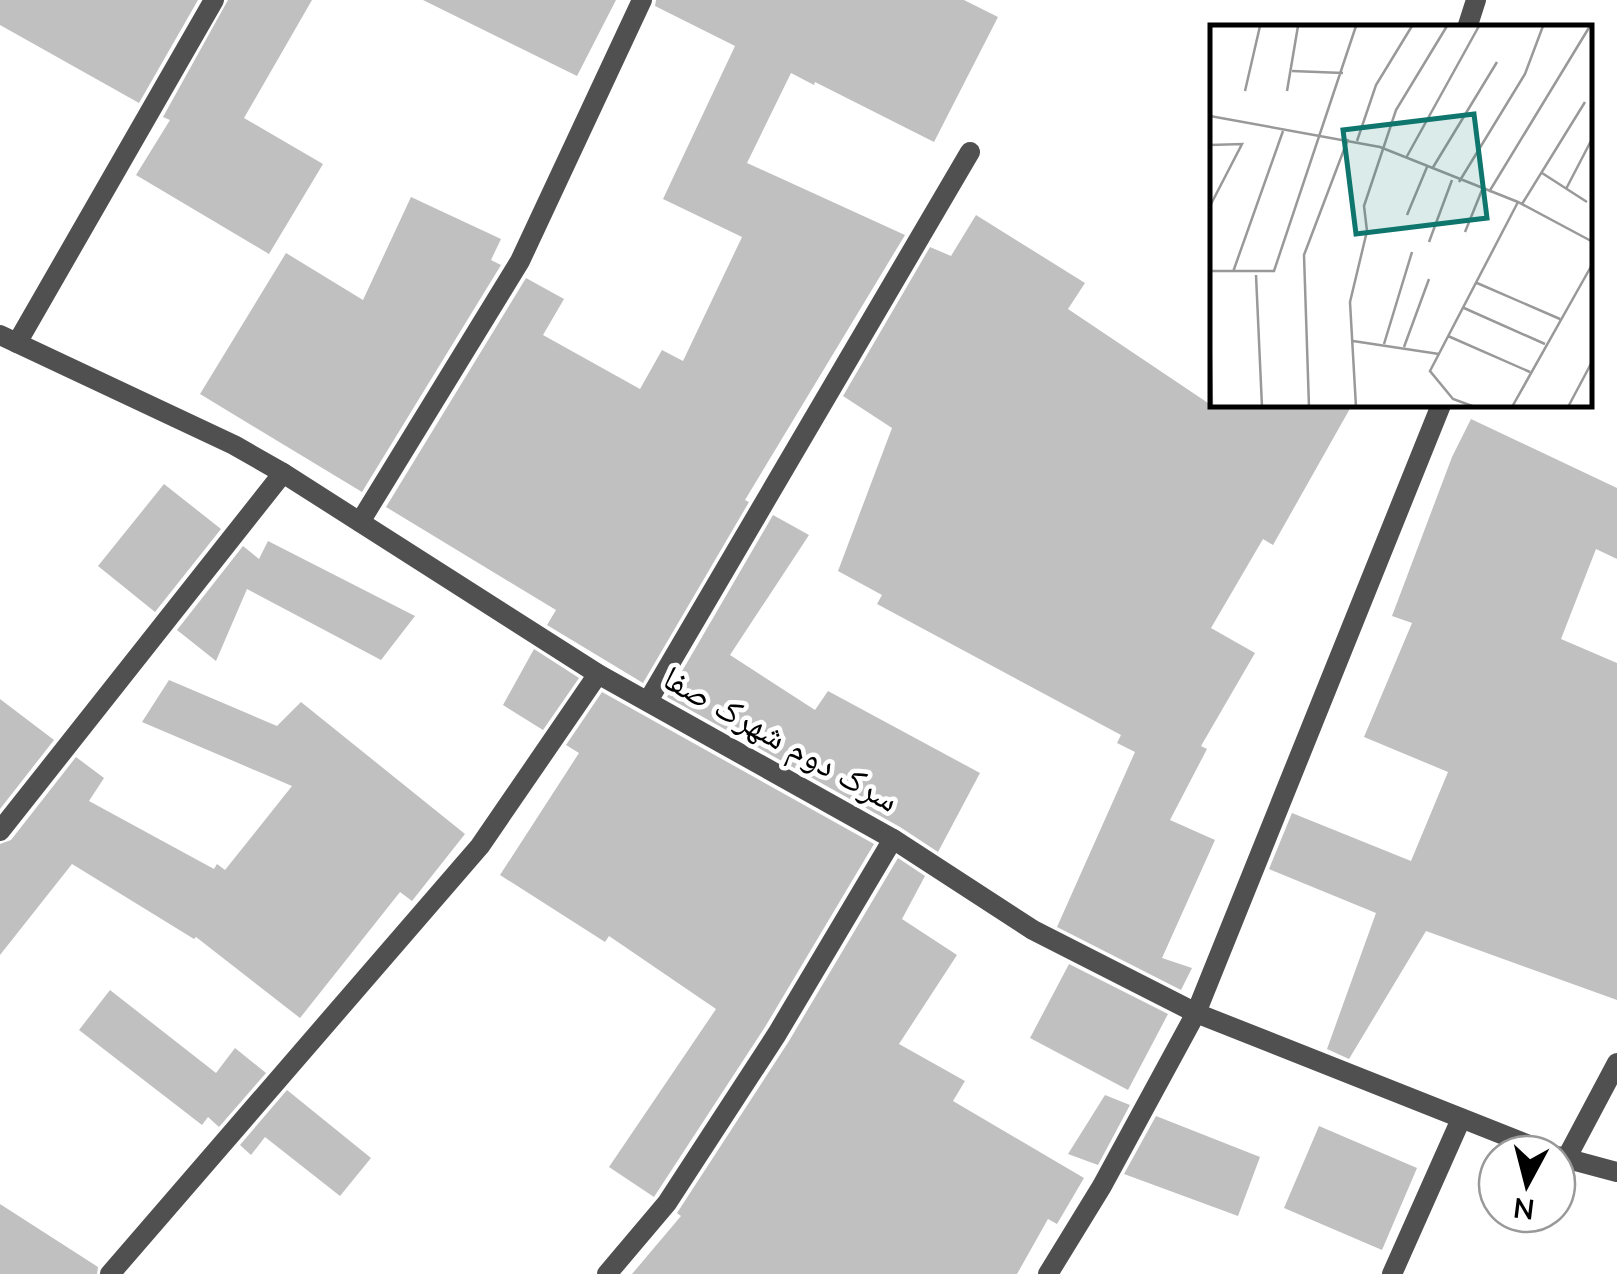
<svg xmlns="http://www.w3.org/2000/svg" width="1617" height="1274" viewBox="0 0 1617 1274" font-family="'Nunito Sans','Noto Naskh Arabic',sans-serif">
<rect width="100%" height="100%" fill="#fff"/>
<path fill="#c0c0c0" d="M 0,0 L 198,0 L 139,103 L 0,25 Z
M 228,0 L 312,0 L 244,118 L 323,164 L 269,254 L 136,175 L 170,120 L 163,117 Z
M 423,0 L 616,0 L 577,76 Z
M 656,0 L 964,0 L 998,17 L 934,142 L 815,82 L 814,85 L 791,73 L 747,163 L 905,235 L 745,500 L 749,502 L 643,683 L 547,625 L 556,610 L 386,507 L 526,278 L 564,299 L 543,335 L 640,389 L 662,350 L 683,361 L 742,237 L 663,199 L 735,46 L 655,6 Z
M 411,197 L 501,239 L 491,260 L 501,265 L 362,492 L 200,394 L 286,253 L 363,300 Z
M 976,215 L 1085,283 L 1068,309 L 1211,405 L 1352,405 L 1273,545 L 1263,539 L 1211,628 L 1255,653 L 1201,746 L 1207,749 L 1170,820 L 1215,840 L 1162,958 L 1192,968 L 1181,990 L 1057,927 L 1135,752 L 1117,743 L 1121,735 L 877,604 L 882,595 L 838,571 L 892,428 L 843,396 L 930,247 L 951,256 Z
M 1471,419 L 1617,488 L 1617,559 L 1596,549 L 1561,639 L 1617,663 L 1617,1000 L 1426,931 L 1349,1059 L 1327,1049 L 1376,913 L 1269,869 L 1292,813 L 1411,861 L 1448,772 L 1364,737 L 1412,623 L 1392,616 L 1452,457 Z
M 164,484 L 221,529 L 155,612 L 98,566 Z
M 773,515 L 809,535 L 730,655 L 815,710 L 828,691 L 980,773 L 938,852 L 900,827 L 667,697 Z
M 268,541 L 415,616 L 381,660 L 247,589 L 216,661 L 177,630 L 243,546 L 259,559 Z
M 534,649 L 579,678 L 543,730 L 503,705 Z
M 169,680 L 277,726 L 301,702 L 465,834 L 412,901 L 400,892 L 300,1018 L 196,937 L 194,939 L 72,864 L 0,955 L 0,844 L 11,840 L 76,757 L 104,778 L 89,801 L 214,869 L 217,864 L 225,870 L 292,786 L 142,722 Z
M 602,692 L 874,844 L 765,1027 L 654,1197 L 609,1167 L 716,1009 L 609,936 L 605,942 L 500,875 L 579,753 L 566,745 Z
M 0,699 L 54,740 L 0,809 Z
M 898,858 L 925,876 L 902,919 L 957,955 L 899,1044 L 965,1081 L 953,1101 L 1084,1178 L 1057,1224 L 1048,1219 L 1017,1274 L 632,1274 L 681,1216 L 677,1213 L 789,1041 Z
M 1069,964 L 1168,1014 L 1128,1090 L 1030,1038 Z
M 110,990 L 216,1073 L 235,1048 L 266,1073 L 219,1127 L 208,1117 L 202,1125 L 79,1030 Z
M 287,1090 L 371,1158 L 340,1196 L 265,1137 L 251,1155 L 240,1145 Z
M 1105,1095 L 1130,1105 L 1098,1165 L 1068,1154 Z
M 1156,1116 L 1260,1157 L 1238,1216 L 1124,1174 Z
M 1319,1126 L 1417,1168 L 1382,1250 L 1284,1208 Z
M 0,1204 L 98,1267 L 97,1274 L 0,1274 Z"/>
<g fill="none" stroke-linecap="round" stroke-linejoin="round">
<path stroke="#505050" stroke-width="20" d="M 1467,28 L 1476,0
M 17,343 L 214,0
M 360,522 L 520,261 L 642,0
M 648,701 L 970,152
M 0,831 L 283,473
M 1566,1159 L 1617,1063
M 110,1274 L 480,846 L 598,674
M 607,1274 L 667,1203 L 777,1034 L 893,839
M 1048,1274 L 1102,1186 L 1196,1013 L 1441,405
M 1392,1274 L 1461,1119"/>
<path stroke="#505050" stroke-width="20" d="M 0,335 L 234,445 L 283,473 L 598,674 L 893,839 L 1033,930 L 1196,1013 L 1552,1154
M 1557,1156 L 1617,1172"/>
</g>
<g text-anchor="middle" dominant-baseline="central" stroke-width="9" stroke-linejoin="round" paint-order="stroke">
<g font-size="35" fill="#000" stroke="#fff">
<text transform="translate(781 739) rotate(29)">سرک دوم شهرک صفا</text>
</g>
</g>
<g transform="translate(1210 25)">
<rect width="382" height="382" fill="#fff"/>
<path fill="none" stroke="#999" stroke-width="2.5" d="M 82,46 L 133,48M 35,66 L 50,1M 77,66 L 88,1M 0,91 L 170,122 L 308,177 L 383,217M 147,116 L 166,60 L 202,1M 0,120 L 32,119 L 0,181M 196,133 L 269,1M 222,144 L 287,37M 332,148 L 377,177M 249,157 L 315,49 L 333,1M 356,164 L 383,112M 279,167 L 380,1M 312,179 L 375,77M 197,190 L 217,142M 255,207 L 272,165M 219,217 L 242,155M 0,246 L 64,246 L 146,1M 23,247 L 73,106M 46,250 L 52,382M 267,258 L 350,294M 254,283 L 335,319M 0,294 L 2,382M 238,311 L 320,347M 143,316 L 229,329M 174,319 L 202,227M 194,322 L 219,254M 99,382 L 94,230 L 138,114M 146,382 L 140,277 L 157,206 L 154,181 L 186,85 L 237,1M 265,382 L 243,374 L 220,346 L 308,177M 302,382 L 383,238M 358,382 L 383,335"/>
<path fill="#0f766e" fill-opacity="0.15" stroke="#0f766e" stroke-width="5" d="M 264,89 L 277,193 L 146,209 L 133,105 Z"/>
<rect width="382" height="382" fill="none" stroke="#000" stroke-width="5"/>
</g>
<g transform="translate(1527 1184) rotate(187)"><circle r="48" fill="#ffffff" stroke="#999999" stroke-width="2.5"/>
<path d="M0-8L18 38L0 25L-18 38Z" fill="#000000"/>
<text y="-15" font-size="28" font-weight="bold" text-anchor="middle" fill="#000000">N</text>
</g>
</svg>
